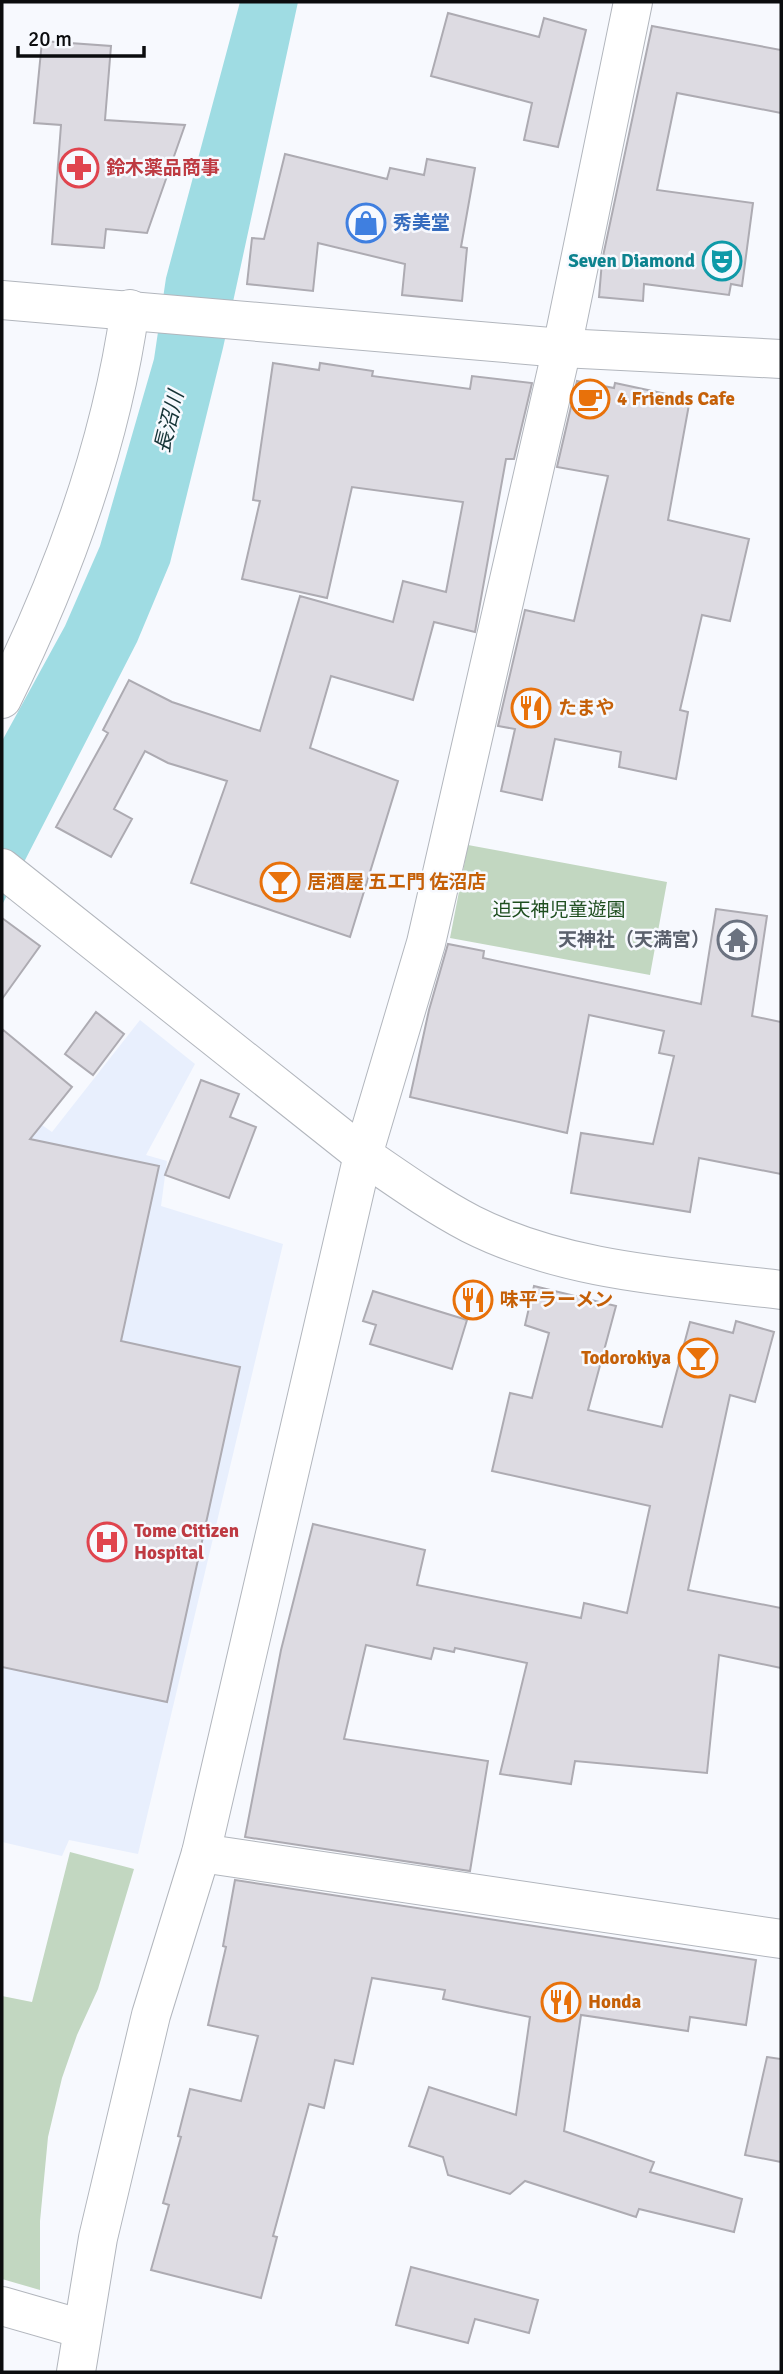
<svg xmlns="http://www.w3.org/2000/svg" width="783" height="2374" viewBox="0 0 783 2374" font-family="Signika,'Noto Sans JP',sans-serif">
<rect width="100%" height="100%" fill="#f7f9fe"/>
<path fill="#e8effd" d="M 140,1020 L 195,1064 L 146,1155 L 167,1161 L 161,1206 L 283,1244 L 138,1854 L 69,1840 L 62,1856 L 2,1842 L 2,1097 L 52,1132 Z"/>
<path fill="#c2d7c1" d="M 468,845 L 667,882 L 650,975 L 450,938 Z
M 70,1852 L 134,1869 L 98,1989 L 77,2035 L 62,2078 L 48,2137 L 40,2221 L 40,2290 L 2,2279 L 2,1996 L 32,2002 Z"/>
<path fill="#9fdce3" d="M 240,2 L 298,2 L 223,348 L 170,563 L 137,642 L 2,905 L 2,741 L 65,626 L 100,546 L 154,359 L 166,278 Z"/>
<path fill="#dddbe2" stroke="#adabb2" stroke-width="2" d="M 448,13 L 539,37 L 544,18 L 586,30 L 558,147 L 524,140 L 532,103 L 431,76 Z
M 652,26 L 781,50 L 781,113 L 677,93 L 657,190 L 753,203 L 742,286 L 731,284 L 729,295 L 644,284 L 643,301 L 599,297 L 602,261 Z
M 42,41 L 111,46 L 105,120 L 185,125 L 147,233 L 106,229 L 104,248 L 52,244 L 61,125 L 34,123 Z
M 285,154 L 387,179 L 390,168 L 424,175 L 427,159 L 475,168 L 461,247 L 467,248 L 462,301 L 402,295 L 405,264 L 318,243 L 313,291 L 247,284 L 252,238 L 264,239 Z
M 273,363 L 319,370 L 320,363 L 373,371 L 372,376 L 470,389 L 472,376 L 532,383 L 514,459 L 506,459 L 475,632 L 434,622 L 413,700 L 331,676 L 310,748 L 398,781 L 350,937 L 191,883 L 227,781 L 168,763 L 145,751 L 114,809 L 132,819 L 111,857 L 56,827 L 108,733 L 103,730 L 129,680 L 172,702 L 260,731 L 300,596 L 393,622 L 403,581 L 446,592 L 463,502 L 352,487 L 327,598 L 242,579 L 260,501 L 253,500 Z
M 577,381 L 614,388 L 615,383 L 690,399 L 668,520 L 749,539 L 730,621 L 702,615 L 680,710 L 688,712 L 676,779 L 619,767 L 621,752 L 555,739 L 542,800 L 501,791 L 515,729 L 498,726 L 525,610 L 574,621 L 608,476 L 557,467 Z
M 716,909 L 767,916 L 752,1016 L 781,1022 L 781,1174 L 699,1158 L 690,1212 L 571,1193 L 581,1133 L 653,1144 L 674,1056 L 659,1053 L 664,1031 L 589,1015 L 567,1133 L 410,1097 L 429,1010 L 448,944 L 484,951 L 483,958 L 701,1004 Z
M 2,918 L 40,946 L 2,999 Z
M 96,1012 L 124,1034 L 93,1075 L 65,1054 Z
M 2,1029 L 72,1087 L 30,1139 L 159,1166 L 121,1341 L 240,1367 L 167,1702 L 2,1667 Z
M 201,1080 L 239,1094 L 230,1117 L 256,1127 L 229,1198 L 165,1175 Z
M 534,1286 L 616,1306 L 588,1410 L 662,1427 L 690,1322 L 733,1333 L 736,1321 L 774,1332 L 755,1402 L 730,1395 L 688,1590 L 781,1608 L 781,1668 L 719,1655 L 707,1773 L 575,1761 L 571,1784 L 500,1774 L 527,1663 L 455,1648 L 454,1652 L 434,1648 L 431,1659 L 366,1645 L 344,1739 L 488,1761 L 470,1871 L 245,1837 L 281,1650 L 313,1524 L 425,1550 L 417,1585 L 581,1618 L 584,1603 L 627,1613 L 650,1506 L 492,1471 L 510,1393 L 532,1398 L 549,1333 L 525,1325 Z
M 373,1291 L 467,1320 L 452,1369 L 370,1344 L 376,1325 L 363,1321 Z
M 235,1880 L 756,1960 L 746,2025 L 690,2017 L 688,2031 L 581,2015 L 564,2131 L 654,2162 L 650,2172 L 742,2199 L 734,2232 L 639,2209 L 636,2217 L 525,2181 L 510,2194 L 448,2175 L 443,2157 L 409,2146 L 429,2087 L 516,2115 L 530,2017 L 443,1999 L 445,1990 L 372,1978 L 353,2064 L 335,2060 L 324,2108 L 309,2104 L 273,2236 L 277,2237 L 261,2298 L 151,2270 L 169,2205 L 163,2203 L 181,2137 L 178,2136 L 190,2089 L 241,2101 L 258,2036 L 208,2025 L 226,1947 L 223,1946 Z
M 767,2057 L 781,2059 L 781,2162 L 745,2155 Z
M 411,2267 L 538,2300 L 529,2333 L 475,2319 L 468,2343 L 396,2325 Z"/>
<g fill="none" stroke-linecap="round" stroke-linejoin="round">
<defs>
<path id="street" d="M 2,699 C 63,576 111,445 130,309
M 2,868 L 363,1155 C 398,1179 433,1204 471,1224 C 566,1272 677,1277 781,1290
M 363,1155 L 426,943 L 562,348 L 633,2
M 201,1853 L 781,1939
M 2,2306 L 82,2329"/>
<path id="secondary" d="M 2,300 L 562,348 L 781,359
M 76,2372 L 98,2238 L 151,2015 L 201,1853 L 363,1155"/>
</defs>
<use href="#street" stroke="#b2b6bd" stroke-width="40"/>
<use href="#secondary" stroke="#b2b6bd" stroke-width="40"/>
<use href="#street" stroke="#fff" stroke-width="38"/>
<use href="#secondary" stroke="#fff" stroke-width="38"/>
</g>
<defs>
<symbol id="pharmacy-ring" viewBox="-11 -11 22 22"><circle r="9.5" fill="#f7f9fe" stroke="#e0444e" stroke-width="1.5"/><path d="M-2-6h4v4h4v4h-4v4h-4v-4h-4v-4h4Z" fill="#e0444e"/></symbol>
<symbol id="shop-ring" viewBox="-11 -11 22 22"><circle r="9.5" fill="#f7f9fe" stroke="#3f7fe0" stroke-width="1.5"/><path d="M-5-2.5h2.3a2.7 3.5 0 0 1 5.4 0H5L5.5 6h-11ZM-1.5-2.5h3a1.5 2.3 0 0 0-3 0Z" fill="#3f7fe0"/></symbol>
<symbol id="theatre-ring" viewBox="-11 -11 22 22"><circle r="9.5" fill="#f7f9fe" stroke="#0f9aa8" stroke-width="1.5"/><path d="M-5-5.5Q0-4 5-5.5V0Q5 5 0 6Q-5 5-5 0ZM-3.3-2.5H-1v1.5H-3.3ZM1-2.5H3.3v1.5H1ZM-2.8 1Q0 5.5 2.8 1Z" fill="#0f9aa8"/></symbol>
<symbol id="cafe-ring" viewBox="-11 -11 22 22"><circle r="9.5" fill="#f7f9fe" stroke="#e8710a" stroke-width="1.5"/><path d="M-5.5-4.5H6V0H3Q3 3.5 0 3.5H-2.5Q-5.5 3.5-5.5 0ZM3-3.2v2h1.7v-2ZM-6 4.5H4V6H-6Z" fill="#e8710a"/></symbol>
<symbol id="restaurant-ring" viewBox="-11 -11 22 22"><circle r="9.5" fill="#f7f9fe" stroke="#e8710a" stroke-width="1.5"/><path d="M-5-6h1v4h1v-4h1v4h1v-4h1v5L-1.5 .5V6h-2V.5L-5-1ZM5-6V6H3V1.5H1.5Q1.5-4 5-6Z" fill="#e8710a"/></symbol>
<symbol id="bar-ring" viewBox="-11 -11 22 22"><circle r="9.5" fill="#f7f9fe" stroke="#e8710a" stroke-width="1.5"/><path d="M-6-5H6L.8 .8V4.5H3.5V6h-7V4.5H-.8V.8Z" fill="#e8710a"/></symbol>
<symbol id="temple-ring" viewBox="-11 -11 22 22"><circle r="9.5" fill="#f7f9fe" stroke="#6b7280" stroke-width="1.5"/><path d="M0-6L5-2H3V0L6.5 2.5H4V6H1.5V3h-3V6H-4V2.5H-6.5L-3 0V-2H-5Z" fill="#6b7280"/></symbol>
<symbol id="hospital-ring" viewBox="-11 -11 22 22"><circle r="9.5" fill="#f7f9fe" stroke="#e0444e" stroke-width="1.5"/><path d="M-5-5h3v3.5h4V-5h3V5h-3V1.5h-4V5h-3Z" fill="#e0444e"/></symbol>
</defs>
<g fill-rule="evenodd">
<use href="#pharmacy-ring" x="57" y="146" width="44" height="44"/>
<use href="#shop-ring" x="344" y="201" width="44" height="44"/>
<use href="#theatre-ring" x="700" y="239" width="44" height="44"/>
<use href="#cafe-ring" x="568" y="377" width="44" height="44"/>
<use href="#restaurant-ring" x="509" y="686" width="44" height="44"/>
<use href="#bar-ring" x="258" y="860" width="44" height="44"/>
<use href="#temple-ring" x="715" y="918" width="44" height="44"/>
<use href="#restaurant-ring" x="451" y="1278" width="44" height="44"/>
<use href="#bar-ring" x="676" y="1336" width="44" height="44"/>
<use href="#hospital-ring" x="85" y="1520" width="44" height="44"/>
<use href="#restaurant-ring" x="539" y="1980" width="44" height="44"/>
</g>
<g text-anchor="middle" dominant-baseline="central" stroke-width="5" stroke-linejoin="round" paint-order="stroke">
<g font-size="19" font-weight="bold" fill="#be3a42" stroke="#f7f9fe" text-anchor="start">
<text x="106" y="168">鈴木薬品商事</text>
<text x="134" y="1531">Tome Citizen<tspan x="134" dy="22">Hospital</tspan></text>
</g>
<g font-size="19" font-weight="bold" fill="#366cbe" stroke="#f7f9fe" text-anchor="start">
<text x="393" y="223">秀美堂</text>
</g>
<g font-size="19" font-weight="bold" fill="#0d838f" stroke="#f7f9fe" text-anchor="end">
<text x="695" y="261">Seven Diamond</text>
</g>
<g font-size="19" font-weight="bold" fill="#c56008" stroke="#f7f9fe" text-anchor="start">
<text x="617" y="399">4 Friends Cafe</text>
<text x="558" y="708">たまや</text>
<text x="307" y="882">居酒屋 五エ門 佐沼店</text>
<text x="500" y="1300">味平ラーメン</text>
<text x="671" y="1358" text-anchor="end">Todorokiya</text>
<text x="588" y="2002">Honda</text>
</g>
<g font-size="19" fill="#1e4e1f" stroke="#f7f9fe">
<text x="559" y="910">迫天神児童遊園</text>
</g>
<g font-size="19" font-weight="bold" fill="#5b616d" stroke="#f7f9fe" text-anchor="end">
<text x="710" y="940">天神社（天満宮）</text>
</g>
<g font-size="21" font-style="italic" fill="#153437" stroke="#f7f9fe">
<text transform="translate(169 422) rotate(-76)">長沼川</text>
</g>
</g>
<rect width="783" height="2374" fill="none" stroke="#0b0c0e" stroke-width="7"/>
<path d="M18 46v10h126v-10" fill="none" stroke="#0b0c0e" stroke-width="3.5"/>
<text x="28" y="46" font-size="21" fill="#0b0c0e" stroke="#f7f9fe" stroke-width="5" paint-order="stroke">20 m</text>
</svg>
